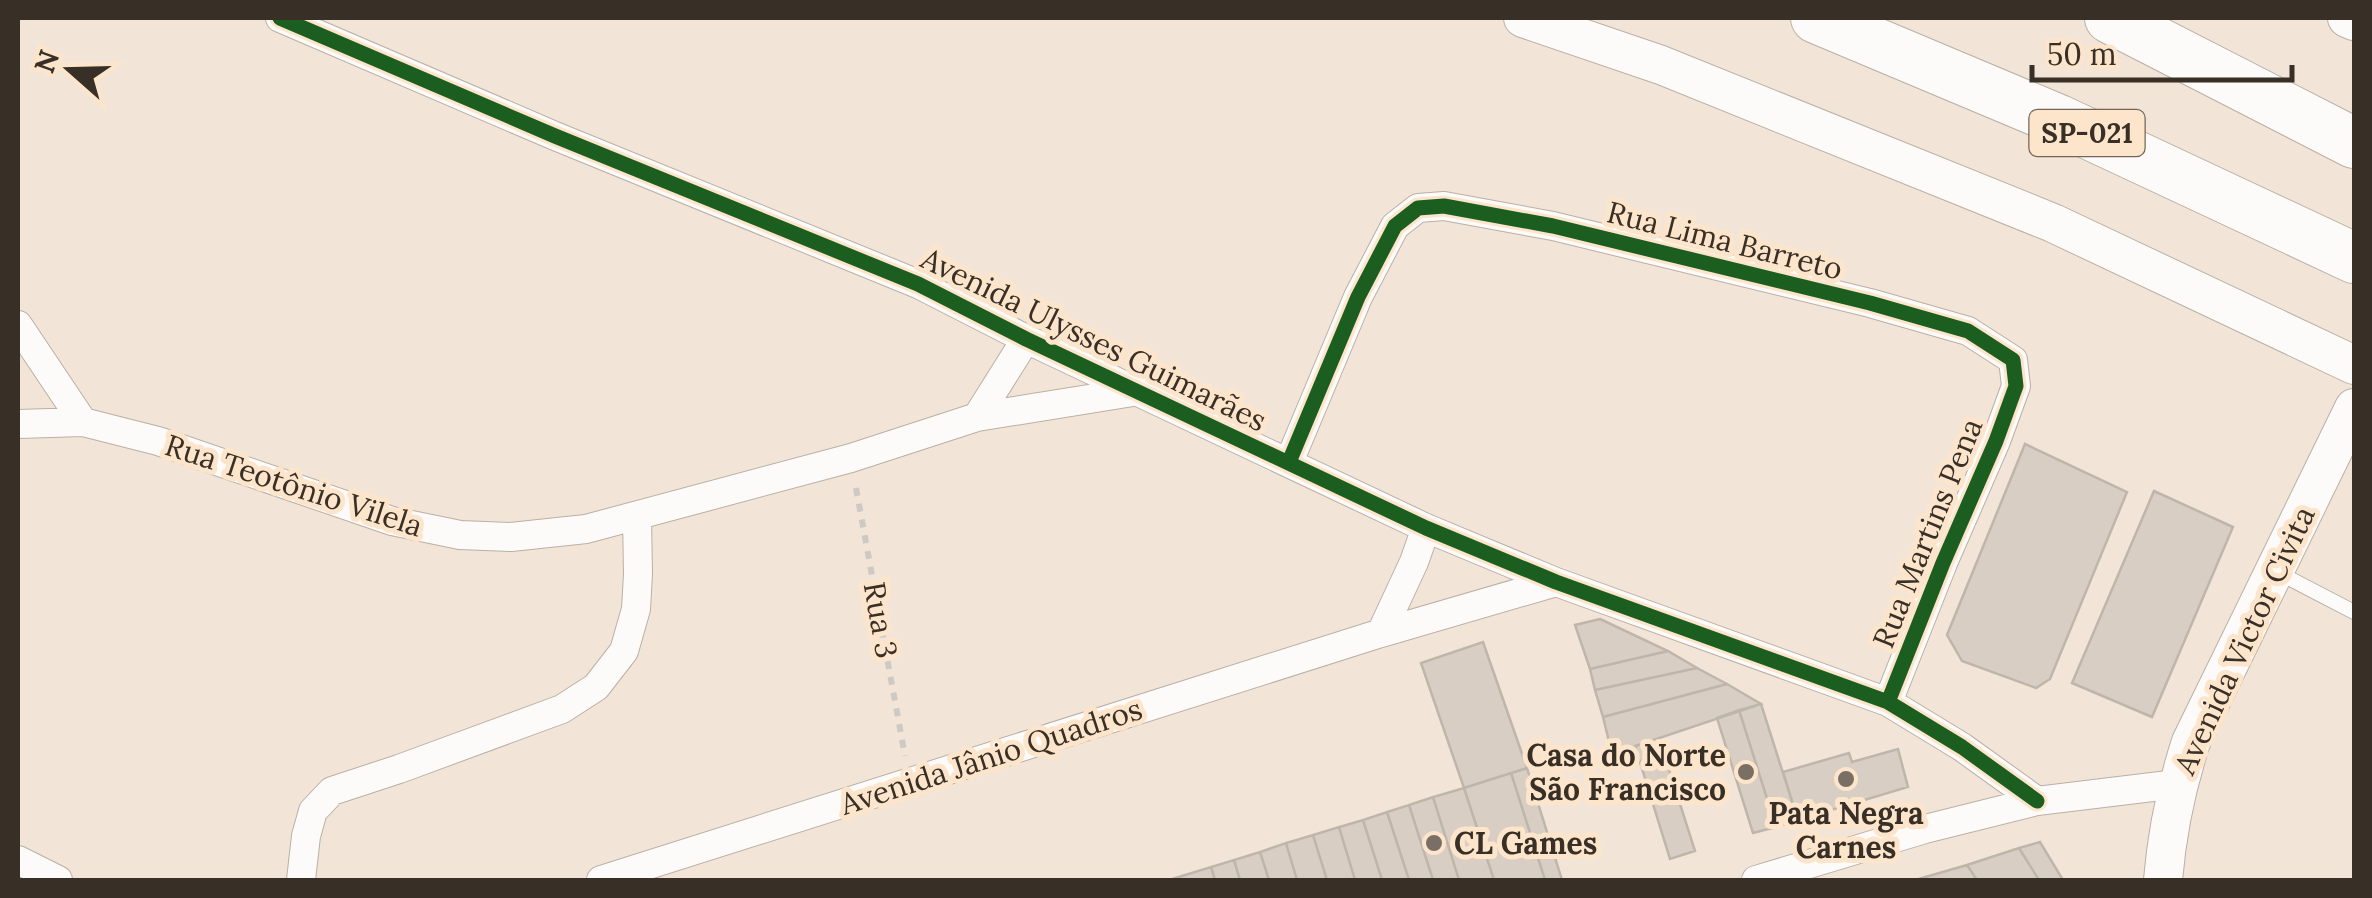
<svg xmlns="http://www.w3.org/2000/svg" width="2372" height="898" viewBox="0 0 2372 898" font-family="Lora,serif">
<rect width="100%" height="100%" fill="#f2e5d7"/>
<path fill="#d8cec3" stroke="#bfb6ab" stroke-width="2.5" d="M 2025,444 L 2127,492 L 2050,679 L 2036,688 L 1962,661 L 1947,635 Z
M 2154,491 L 2233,527 L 2152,717 L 2072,683 Z
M 1600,619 L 1668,651 L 1590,669 L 1575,625 Z
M 1483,642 L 1527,768 L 1464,788 L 1421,663 Z
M 1668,651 L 1697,668 L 1595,690 L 1590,669 Z
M 1697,668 L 1727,684 L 1603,717 L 1595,690 Z
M 1727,684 L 1761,704 L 1612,754 L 1603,717 Z
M 1761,704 L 1798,820 L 1776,827 L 1739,710 Z
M 1739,710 L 1776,827 L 1753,833 L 1717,718 Z
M 1659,738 L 1695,851 L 1670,859 L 1635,746 Z
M 1898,749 L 1908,787 L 1798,820 L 1783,772 L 1849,753 L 1852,762 Z
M 1527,768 L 1562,880 L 1545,880 L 1511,773 Z
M 1511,773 L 1545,880 L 1494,880 L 1464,788 Z
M 1464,788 L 1494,880 L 1459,880 L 1433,797 Z
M 1433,797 L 1459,880 L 1433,880 L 1409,805 Z
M 1409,805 L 1433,880 L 1409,880 L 1387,812 Z
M 1387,812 L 1409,880 L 1382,880 L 1363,820 Z
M 1363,820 L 1382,880 L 1355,880 L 1339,827 Z
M 1339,827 L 1355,880 L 1327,880 L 1313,835 Z
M 1313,835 L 1327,880 L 1297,880 L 1286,843 Z
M 2040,842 L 2063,880 L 2039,880 L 2019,848 Z
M 1286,843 L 1297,880 L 1269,880 L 1260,852 Z
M 2019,848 L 2039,880 L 1977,880 L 1967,865 Z
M 1260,852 L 1269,880 L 1240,880 L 1234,860 Z
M 1234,860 L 1240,880 L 1215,880 L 1211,867 Z
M 1967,865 L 1977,880 L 1915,880 Z
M 1211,867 L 1215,880 L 1169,880 Z"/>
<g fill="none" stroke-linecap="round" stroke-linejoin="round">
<defs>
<path id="service" d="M 2275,571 L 2354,612"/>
<path id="minor" d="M 280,18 L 555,136 L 918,284 L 1026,339 L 1426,528 L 1556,582 L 1888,702 L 1962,747 L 2037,801
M 18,325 L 83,422
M 977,417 L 1026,339
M 18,424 L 83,422 L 158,441 L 392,521 L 460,535 L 511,537 L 586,529 L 851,458 L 977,417 L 1139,391
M 1289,462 L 1358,297 L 1395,226 L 1418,208 L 1444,206 L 1553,226 L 1870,303 L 1968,331 L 2013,360 L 2016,386 L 1996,441 L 1943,563 L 1888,702
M 1381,633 L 1414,562 L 1426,528
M 18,860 L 58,880
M 301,880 L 306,836 L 313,811 L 332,791 L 399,769 L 562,709 L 596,687 L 624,651 L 636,609 L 638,574 L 637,516
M 601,880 L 1381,633 L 1556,582
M 1756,880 L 1925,829 L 2037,801 L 2177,784"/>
<path id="secondary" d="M 1523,18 L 1661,65 L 2053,223 L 2354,365
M 2347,18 L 2354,21
M 2163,880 C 2167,832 2176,788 2191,742 L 2354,408"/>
<path id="motorway" d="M 1816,18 L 2059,120 L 2354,258
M 2110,18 L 2354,143"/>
</defs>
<use href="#service" stroke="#bab0a5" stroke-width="16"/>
<use href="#minor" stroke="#bab0a5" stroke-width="30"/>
<use href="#secondary" stroke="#bab0a5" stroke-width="40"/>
<use href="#motorway" stroke="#bab0a5" stroke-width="52"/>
<path stroke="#cec9c4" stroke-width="6" stroke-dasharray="8 8" stroke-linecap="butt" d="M 856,488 L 905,756"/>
<use href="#service" stroke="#fdfbf9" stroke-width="14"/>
<use href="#minor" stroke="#fdfbf9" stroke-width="28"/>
<use href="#secondary" stroke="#fdfbf9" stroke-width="38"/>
<use href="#motorway" stroke="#fdfbf9" stroke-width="50"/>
<defs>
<path id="cycleway" d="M 280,18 L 555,136 L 918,284 L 1026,339 L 1426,528 L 1556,582 L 1888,702 L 1962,747 L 2037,801
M 1289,462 L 1358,297 L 1395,226 L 1418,208 L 1444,206 L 1553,226 L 1870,303 L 1968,331 L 2013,360 L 2016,386 L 1996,441 L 1943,563 L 1888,702"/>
</defs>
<use href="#cycleway" stroke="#fde5cc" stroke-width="21"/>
<use href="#cycleway" stroke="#1b5e20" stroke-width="15"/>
</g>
<g fill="#796f64" stroke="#fde5cc" stroke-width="4">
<circle cx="1746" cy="772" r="10"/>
<circle cx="1846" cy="779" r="10"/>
<circle cx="1434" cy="843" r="10"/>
</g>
<g text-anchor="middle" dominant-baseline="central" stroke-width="10" stroke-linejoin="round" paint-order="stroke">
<rect fill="#fde5cc" stroke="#736658" stroke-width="2.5" x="2029.5" y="110" width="115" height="46" rx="8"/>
<g font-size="28" font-weight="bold" fill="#382f26">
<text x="2087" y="133">SP-021</text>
</g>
<g font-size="30" fill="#382f26" stroke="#fde5cc">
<text transform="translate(1725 240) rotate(14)">Rua Lima Barreto</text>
<text transform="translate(1094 339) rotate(26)">Avenida Ulysses Guimarães</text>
<text transform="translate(294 485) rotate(18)">Rua Teotônio Vilela</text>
<text transform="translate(1927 533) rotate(-68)">Rua Martins Pena</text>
<text transform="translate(881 620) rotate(80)">Rua 3</text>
<text transform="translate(2244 640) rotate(-65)">Avenida Victor Civita</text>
<text transform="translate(991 756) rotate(-18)">Avenida Jânio Quadros</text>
</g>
<g font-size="30" font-weight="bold" fill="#382f26" stroke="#fde5cc" text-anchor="end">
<text x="1726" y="755">Casa do Norte<tspan x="1726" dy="34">São Francisco</tspan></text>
<text x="1846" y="813" text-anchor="middle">Pata Negra<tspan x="1846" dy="34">Carnes</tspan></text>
<text x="1454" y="843" text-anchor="start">CL Games</text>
</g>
</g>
<rect width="2372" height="898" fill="none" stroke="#382f26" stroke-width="40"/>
<g transform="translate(70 70) rotate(290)" stroke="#fde5cc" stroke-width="8" paint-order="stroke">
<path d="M0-8L18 38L0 25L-18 38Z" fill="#382f26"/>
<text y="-15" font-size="28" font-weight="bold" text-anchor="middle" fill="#382f26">N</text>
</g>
<path d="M2032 65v15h260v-15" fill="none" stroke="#382f26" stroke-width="5"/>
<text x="2047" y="65" font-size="30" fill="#382f26" stroke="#fde5cc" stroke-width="8" paint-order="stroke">50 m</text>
</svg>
